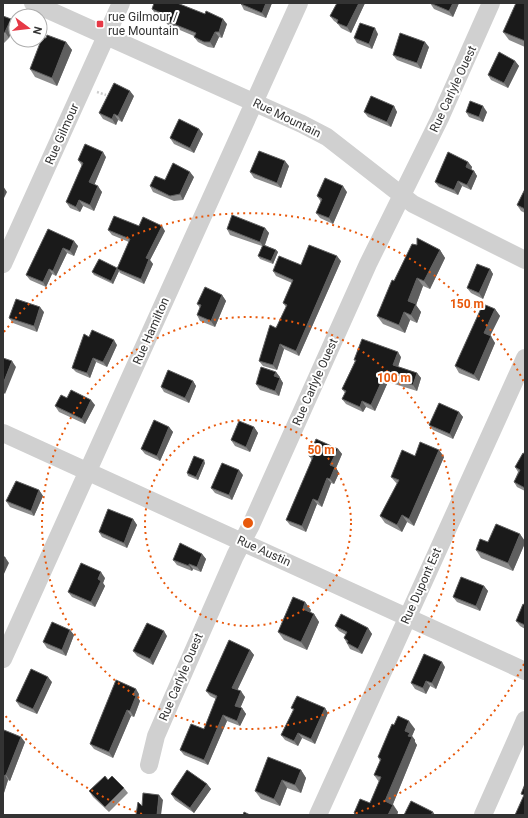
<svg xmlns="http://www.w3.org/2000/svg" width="528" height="818" viewBox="0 0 528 818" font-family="Roboto,sans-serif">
<rect width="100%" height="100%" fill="#fff"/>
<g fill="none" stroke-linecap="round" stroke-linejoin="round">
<path stroke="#cdcdcd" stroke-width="2.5" stroke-dasharray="2 2" stroke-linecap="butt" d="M 97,92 L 106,95"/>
<path stroke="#d0d0d0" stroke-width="18" d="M 33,3 L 302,124 L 327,137 L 413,204 L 525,260
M 3,264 L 121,3
M 3,433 L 525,671
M 3,659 L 299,3
M 149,765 L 156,736 L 166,713 L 235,556 L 251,525 L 368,264 L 440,118 L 491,3
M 318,815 L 525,358
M 483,815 L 525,720"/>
</g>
<path fill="#8c8c8c" d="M 241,3 L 272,3 L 266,18 L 244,10 L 241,4 Z
M 337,3 L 365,3 L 351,33 L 341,28 L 337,23 L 334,21 L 330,16 Z
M 430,3 L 459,3 L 453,17 L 434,9 Z
M 525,3 L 525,47 L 509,40 L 503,32 Z
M 152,9 L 227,24 L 222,38 L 219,37 L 214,48 L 208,47 L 198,42 L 194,37 L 194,36 L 168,25 L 164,20 L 164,18 L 156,15 Z
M 3,16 L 11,19 L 14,24 L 9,38 L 3,44 Z
M 378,34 L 372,49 L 357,43 L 354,38 Z
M 66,42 L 72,50 L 57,86 L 35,77 L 30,69 Z
M 429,47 L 421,69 L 397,60 L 393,55 Z
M 515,61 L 519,66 L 508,88 L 491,80 L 488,75 Z
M 134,96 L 122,122 L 118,120 L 116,125 L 103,119 L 99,113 Z
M 394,106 L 397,112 L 391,127 L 368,117 L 364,112 Z
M 466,112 L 487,112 L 483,122 L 469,117 Z
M 199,129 L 203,134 L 194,153 L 174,144 L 170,138 Z
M 106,157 L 94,185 L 102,192 L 94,211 L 83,206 L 80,212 L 70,208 L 66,202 L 82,166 L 78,160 Z
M 468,162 L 472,167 L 471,170 L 474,171 L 477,176 L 471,190 L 462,186 L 458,195 L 439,187 L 435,182 Z
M 289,166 L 281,188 L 254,178 L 250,172 Z
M 194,177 L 183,200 L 174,201 L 153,192 L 150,186 L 165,180 Z
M 525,189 L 525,213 L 521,211 L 517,205 Z
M 347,192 L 333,224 L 320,218 L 316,213 L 321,202 L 317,196 Z
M 139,226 L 165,231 L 150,260 L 153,264 L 144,284 L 120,273 L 119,271 L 113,284 L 94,275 L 92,272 L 117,268 L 129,242 L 112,235 L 108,230 Z
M 265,228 L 269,233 L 265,245 L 276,250 L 278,252 L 273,264 L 260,259 L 258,256 L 262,246 L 230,235 L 227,229 Z
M 48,229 L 78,246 L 74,256 L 67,253 L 56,276 L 52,274 L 46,287 L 30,280 L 26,275 Z
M 440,250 L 445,258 L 430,289 L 423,286 L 416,305 L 421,312 L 417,323 L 410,320 L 405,333 L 383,324 L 377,316 L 394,281 Z
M 341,261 L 299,356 L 284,349 L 277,370 L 263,366 L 259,361 L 276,328 L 286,307 L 283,303 L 292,283 L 276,276 L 273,271 L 301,265 Z
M 490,269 L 493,274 L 483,299 L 471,293 L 467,288 Z
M 222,295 L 226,301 L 215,327 L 200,321 L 197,315 L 200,308 L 197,304 Z
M 495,309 L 500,316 L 490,336 L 495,343 L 479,381 L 459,373 L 455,366 Z
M 44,312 L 37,332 L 13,323 L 9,318 Z
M 117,345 L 107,367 L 96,362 L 90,378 L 76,372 L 72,368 Z
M 401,357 L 398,367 L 417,373 L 421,378 L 417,391 L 388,382 L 375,411 L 366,407 L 363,412 L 346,404 L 342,399 L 345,393 L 342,389 L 355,361 L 354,360 Z
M 276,372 L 283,383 L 279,396 L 260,390 L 256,384 Z
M 193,381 L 196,386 L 189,403 L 164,392 L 161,387 Z
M 67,398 L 95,405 L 85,424 L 59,412 L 55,406 Z
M 459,412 L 463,417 L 453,439 L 433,430 L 429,425 Z
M 169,427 L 173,432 L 160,461 L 145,454 L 141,449 Z
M 254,427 L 258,433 L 250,452 L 235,446 L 231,440 Z
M 338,449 L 342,454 L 336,468 L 339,473 L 334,484 L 331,483 L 322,507 L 317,504 L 306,532 L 290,525 L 286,520 L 312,460 L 309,456 Z
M 439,450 L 444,457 L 414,526 L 407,522 L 402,532 L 385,523 L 380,516 L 397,484 L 391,477 L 415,456 Z
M 525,454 L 525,491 L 517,487 L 514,482 L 518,472 L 515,467 Z
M 205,463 L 198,480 L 188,476 L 187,473 Z
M 243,475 L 232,500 L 215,493 L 211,488 Z
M 39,490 L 43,496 L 34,516 L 10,507 L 6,501 Z
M 133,519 L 137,525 L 127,548 L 102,537 L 99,532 Z
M 525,541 L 525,543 L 513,571 L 481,558 L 476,550 L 488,542 Z
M 202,554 L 206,559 L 201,572 L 193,569 L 192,571 L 177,565 L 173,560 Z
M 105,578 L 103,583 L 105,586 L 95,607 L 72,597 L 68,592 Z
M 484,586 L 488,591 L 480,611 L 457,602 L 453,597 Z
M 305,602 L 311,610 L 310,612 L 314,614 L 319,622 L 307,650 L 284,640 L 278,632 Z
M 525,605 L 525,629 L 520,626 L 516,621 Z
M 335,626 L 368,628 L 372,634 L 362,654 L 350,649 L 344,638 L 346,635 L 339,631 Z
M 70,630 L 74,635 L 66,656 L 47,648 L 43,642 Z
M 167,636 L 153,665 L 137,656 L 133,651 Z
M 250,650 L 254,655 L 237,690 L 245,697 L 240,708 L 242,708 L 246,714 L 240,726 L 227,721 L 208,765 L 184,755 L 180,750 L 204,729 L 216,699 L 210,696 L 206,691 Z
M 445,667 L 436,689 L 430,686 L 426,694 L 415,689 L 411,683 Z
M 52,682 L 37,714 L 20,707 L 16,701 Z
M 139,694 L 138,698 L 140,701 L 134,717 L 131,716 L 113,758 L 94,749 L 90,744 Z
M 291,708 L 325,708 L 328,713 L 315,744 L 302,738 L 298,746 L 285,740 L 281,735 L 293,710 Z
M 394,725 L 415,729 L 412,736 L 415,740 L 415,742 L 417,745 L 393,804 L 398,812 L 397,815 L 355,815 L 354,813 L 370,803 L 379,782 L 374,775 L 380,761 L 378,757 Z
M 3,734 L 25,742 L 10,781 L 8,780 L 3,796 Z
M 301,770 L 306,778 L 301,793 L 287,788 L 280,806 L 261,799 L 255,791 Z
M 108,780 L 124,788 L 128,793 L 109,812 L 93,797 L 89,791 Z
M 207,784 L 211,789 L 194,813 L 175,800 L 171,794 Z"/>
<path fill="#5f5f5f" d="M 266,3 L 272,3 L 266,18 L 262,13 Z
M 359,3 L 365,3 L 351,33 L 347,27 Z
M 453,3 L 459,3 L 453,17 L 449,11 Z
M 11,19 L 14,24 L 9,38 L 5,32 Z
M 223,19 L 227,24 L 222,38 L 219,32 Z
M 375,28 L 378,34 L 372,49 L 369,44 Z
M 215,32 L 219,37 L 214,48 L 210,42 Z
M 66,42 L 72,50 L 57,86 L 52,78 Z
M 425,42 L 429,47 L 421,69 L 417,63 Z
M 515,61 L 519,66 L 508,88 L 504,83 Z
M 130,91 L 134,96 L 122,122 L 118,116 Z
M 394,106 L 397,112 L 391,127 L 387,122 Z
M 483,106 L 487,112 L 483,122 L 479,117 Z
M 114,114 L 118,120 L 116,125 L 112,119 Z
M 199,129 L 203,134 L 194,153 L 190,148 Z
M 103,152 L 106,157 L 93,188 L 89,182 Z
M 285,161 L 289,166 L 281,188 L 277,183 Z
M 468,162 L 472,167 L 470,173 L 466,167 Z
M 474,171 L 477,176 L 471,190 L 467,185 Z
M 190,172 L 194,177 L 183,200 L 180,194 Z
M 458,181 L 462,186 L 458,195 L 454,190 Z
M 3,186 L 7,192 L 3,200 Z
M 98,186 L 102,192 L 94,211 L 90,205 Z
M 343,186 L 347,192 L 333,224 L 329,218 Z
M 79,200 L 83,206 L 80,212 L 76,207 Z
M 162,226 L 165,231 L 150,260 L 153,264 L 144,284 L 141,279 L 146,258 Z
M 265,228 L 269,233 L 264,247 L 260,242 Z
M 74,241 L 78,246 L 74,256 L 70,251 Z
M 63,248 L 67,253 L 56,276 L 53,271 Z
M 276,250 L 278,252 L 273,264 L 271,261 Z
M 440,250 L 445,258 L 430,289 L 424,281 Z
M 337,256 L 341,261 L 299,356 L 296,351 Z
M 49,269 L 52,274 L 46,287 L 43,282 Z
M 117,269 L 119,271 L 113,284 L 111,281 Z
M 490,269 L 493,274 L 483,299 L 479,293 Z
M 417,278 L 423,286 L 416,305 L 421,312 L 417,323 L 411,315 L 408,301 Z
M 222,295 L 226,301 L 215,327 L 211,321 Z
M 40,307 L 44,312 L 37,332 L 34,326 Z
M 495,309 L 500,316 L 488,340 L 484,333 Z
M 404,312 L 410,320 L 405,333 L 399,325 Z
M 491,336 L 495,343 L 479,381 L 474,375 Z
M 114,340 L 117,345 L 107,367 L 103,362 Z
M 280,344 L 284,349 L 277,370 L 273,365 Z
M 398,352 L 401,357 L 397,370 L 393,365 Z
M 93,358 L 96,362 L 90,378 L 87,373 Z
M 12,361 L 16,367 L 5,394 L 3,392 L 3,384 Z
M 276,372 L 280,377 L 278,381 L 274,376 Z
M 417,373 L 421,378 L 417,391 L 413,385 Z
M 384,376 L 388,382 L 375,411 L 371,405 Z
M 280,378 L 283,383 L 279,396 L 275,391 Z
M 193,381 L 196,386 L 189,403 L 185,398 Z
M 91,400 L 95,405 L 85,424 L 82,419 Z
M 362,401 L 366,407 L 363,412 L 360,407 Z
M 459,412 L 463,417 L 453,439 L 450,434 Z
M 169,427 L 173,432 L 160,461 L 157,456 Z
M 254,427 L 258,433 L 250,452 L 246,447 Z
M 338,449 L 342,454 L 336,468 L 339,473 L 334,484 L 330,479 L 330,465 Z
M 439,450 L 444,457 L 414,526 L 409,519 Z
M 204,460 L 205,463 L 198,480 L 196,477 Z
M 239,470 L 243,475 L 232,500 L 229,495 Z
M 327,478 L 331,483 L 322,507 L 318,501 Z
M 39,490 L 43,496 L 34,516 L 31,511 Z
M 313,499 L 317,504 L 306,532 L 302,526 Z
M 402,515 L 407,522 L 402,532 L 397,525 Z
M 133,519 L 137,525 L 127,548 L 124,543 Z
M 520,534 L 525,541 L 525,543 L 513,571 L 508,563 Z
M 202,554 L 206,559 L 201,572 L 197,567 Z
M 5,557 L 9,563 L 3,576 L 3,562 Z
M 189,564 L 193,569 L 192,571 L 189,566 Z
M 101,572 L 105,578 L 103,583 L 105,586 L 95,607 L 91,602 L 98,579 Z
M 484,586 L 488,591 L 480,611 L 476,606 Z
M 305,602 L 311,610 L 308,617 L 303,609 Z
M 314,614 L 319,622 L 307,650 L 301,642 Z
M 368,628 L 372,634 L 362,654 L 358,649 Z
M 70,630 L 74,635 L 66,656 L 62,650 Z
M 164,631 L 167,636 L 153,665 L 150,659 Z
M 250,650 L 254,655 L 236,693 L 232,688 Z
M 442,662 L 445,667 L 436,689 L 432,683 Z
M 48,677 L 52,682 L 37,714 L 33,709 Z
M 426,681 L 430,686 L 426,694 L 423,688 Z
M 136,689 L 139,694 L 138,698 L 140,701 L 134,717 L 130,711 L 133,695 Z
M 241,691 L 245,697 L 239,711 L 235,706 Z
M 242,708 L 246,714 L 240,726 L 237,721 Z
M 325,708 L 328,713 L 315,744 L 311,739 Z
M 127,710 L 131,716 L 113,758 L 109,752 Z
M 223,715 L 227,721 L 208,765 L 204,760 Z
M 409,721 L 415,729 L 412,736 L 415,740 L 415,742 L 417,745 L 391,809 L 385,801 L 405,731 Z
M 298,733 L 302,738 L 298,746 L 294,741 Z
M 21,737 L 25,742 L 10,781 L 6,775 Z
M 301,770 L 306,778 L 301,793 L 295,785 Z
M 5,775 L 8,780 L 3,796 L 3,779 Z
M 282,780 L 287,788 L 280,806 L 274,799 Z
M 207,784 L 211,789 L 194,813 L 190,808 Z
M 159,795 L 163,800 L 161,815 L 157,815 Z
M 393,805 L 398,812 L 397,815 L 388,815 Z
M 433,812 L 435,815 L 431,815 Z"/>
<path fill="#1a1a1a" stroke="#5f5f5f" d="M 154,3 L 177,3 L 205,14 L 206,11 L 223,19 L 219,32 L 215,32 L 210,42 L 204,42 L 194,37 L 196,33 L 164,20 L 166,15 L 152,9 Z
M 241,3 L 266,3 L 262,13 L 241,4 Z
M 337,3 L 359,3 L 347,27 L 337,23 L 338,20 L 330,16 Z
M 430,3 L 453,3 L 449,11 Z
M 516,3 L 525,3 L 525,41 L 503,32 Z
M 3,16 L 11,19 L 5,32 L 3,34 Z
M 360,23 L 375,28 L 369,44 L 354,38 Z
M 400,33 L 425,42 L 417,63 L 393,55 Z
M 47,35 L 66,42 L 52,78 L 30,69 L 42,38 L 46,38 Z
M 499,52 L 515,61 L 504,83 L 488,75 Z
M 114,83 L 130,91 L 118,116 L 114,114 L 112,119 L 99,113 Z
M 371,96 L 394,106 L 387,122 L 364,112 Z
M 470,101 L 483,106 L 479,117 L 466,112 Z
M 179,119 L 199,129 L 190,148 L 170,138 Z
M 85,144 L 103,152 L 89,182 L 98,186 L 90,205 L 79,200 L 76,207 L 66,202 L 83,163 L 78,160 Z
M 259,151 L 285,161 L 277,183 L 250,172 Z
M 448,152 L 468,162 L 466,167 L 474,171 L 467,185 L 458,181 L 454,190 L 435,182 Z
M 173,163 L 190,172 L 180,194 L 170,196 L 150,186 L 155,176 L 165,180 Z
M 325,178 L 343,186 L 329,218 L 316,213 L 322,199 L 317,196 Z
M 525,189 L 525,209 L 517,205 Z
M 232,215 L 265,228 L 260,242 L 227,229 Z
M 114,216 L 139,226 L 143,217 L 162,226 L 146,258 L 149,259 L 141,279 L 117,269 L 130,239 L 108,230 Z
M 48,229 L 74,241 L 70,251 L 63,248 L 53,271 L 49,269 L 43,282 L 26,275 Z
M 417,238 L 440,250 L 424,281 L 417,278 L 408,301 L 416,304 L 411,315 L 404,312 L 399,325 L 377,316 L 392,280 L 394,281 L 412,244 L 417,245 Z
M 263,245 L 276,250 L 271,261 L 258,256 Z
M 309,245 L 337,256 L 296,351 L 280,344 L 273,365 L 259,361 L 270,325 L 276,328 L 287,305 L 283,303 L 293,280 L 273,271 L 279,256 L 301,265 Z
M 99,259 L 117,268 L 111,281 L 92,272 Z
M 477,264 L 490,269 L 479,293 L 467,288 Z
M 205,287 L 222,295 L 211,321 L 197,315 L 201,305 L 197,304 Z
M 16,299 L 40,307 L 34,326 L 9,318 Z
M 483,304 L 495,309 L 484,333 L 491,336 L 474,375 L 455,366 Z
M 92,330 L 114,340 L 103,362 L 93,358 L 87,373 L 72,368 L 84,334 L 89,337 Z
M 362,339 L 398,352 L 393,365 L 417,373 L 413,385 L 384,376 L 371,405 L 362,401 L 360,407 L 342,399 L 346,391 L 342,389 L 356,360 L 354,360 Z
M 3,358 L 12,361 L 3,384 Z
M 261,367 L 276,372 L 274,376 L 280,378 L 275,391 L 256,384 Z
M 168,370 L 193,381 L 185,398 L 161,387 Z
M 71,390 L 91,400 L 82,419 L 55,406 L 61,395 L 67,398 Z
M 439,403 L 459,412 L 450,434 L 429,425 Z
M 154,420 L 169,427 L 157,456 L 141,449 Z
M 239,421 L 254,427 L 246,447 L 231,440 Z
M 316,439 L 338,449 L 330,465 L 335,467 L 330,479 L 327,478 L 318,501 L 313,499 L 302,526 L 286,520 L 313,457 L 309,456 Z
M 420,442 L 439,450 L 409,519 L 402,515 L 397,525 L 380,516 L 399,480 L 391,477 L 402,450 L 415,456 Z
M 523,453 L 525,454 L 525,488 L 514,482 L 520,470 L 515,467 Z
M 194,456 L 204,460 L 196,477 L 187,473 Z
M 222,463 L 239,470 L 229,495 L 211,488 Z
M 16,481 L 39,490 L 31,511 L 6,501 Z
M 108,509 L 133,519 L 124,543 L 99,532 Z
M 496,524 L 520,534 L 508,563 L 476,550 L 480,539 L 488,542 Z
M 180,543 L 202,554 L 197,567 L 189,564 L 189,566 L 173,560 Z
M 3,557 L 5,557 L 3,562 Z
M 81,563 L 101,572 L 98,579 L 101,581 L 91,602 L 68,592 Z
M 461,577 L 484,586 L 476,606 L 453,597 Z
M 293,597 L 305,602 L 303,609 L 314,614 L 301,642 L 278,632 Z
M 523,604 L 525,605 L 525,625 L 516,621 Z
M 341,614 L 368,628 L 358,649 L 347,643 L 348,641 L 344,638 L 347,632 L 335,626 Z
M 52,622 L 70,630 L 62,650 L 43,642 Z
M 147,623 L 164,631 L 150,659 L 133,651 Z
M 229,640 L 250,650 L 232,688 L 241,691 L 235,706 L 242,708 L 237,721 L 223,715 L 204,760 L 180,750 L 191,724 L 204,729 L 217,696 L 206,691 Z
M 424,654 L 442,662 L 432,683 L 426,681 L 423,688 L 411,683 Z
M 31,669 L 48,677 L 33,709 L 16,701 Z
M 116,680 L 136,689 L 133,695 L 136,696 L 130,711 L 127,710 L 109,752 L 90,744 Z
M 297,696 L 325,708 L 311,739 L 298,733 L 294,741 L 281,735 L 294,709 L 291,708 Z
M 398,716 L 409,721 L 405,731 L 410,733 L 408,736 L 412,737 L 385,801 L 393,805 L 388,815 L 358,815 L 354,813 L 360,799 L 370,803 L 381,777 L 374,775 L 381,759 L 378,757 L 392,724 L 394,725 Z
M 4,730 L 21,737 L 6,775 L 5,775 L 3,779 L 3,734 Z
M 268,757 L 301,770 L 295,785 L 282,780 L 274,799 L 255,791 Z
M 187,770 L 207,784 L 190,808 L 171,794 Z
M 105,776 L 108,780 L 112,776 L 124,788 L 105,807 L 89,791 Z
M 525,784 L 525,815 L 515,815 L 524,795 L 521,794 Z
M 143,793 L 159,795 L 157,815 L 136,815 L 138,802 L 142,806 Z
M 411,801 L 433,812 L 431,815 L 404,815 Z
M 244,812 L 250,815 L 243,815 Z"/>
<g fill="none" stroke="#e8590c" stroke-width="2" stroke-dasharray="2 4">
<circle cx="248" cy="523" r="103"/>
<circle cx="248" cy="523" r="206"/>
<path d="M524 664A310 310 0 0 1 354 814M142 814A310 310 0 0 1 4 714M4 332A310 310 0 0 1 524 382"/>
</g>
<rect fill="#e63946" stroke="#fff" stroke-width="1.5" x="96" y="20" width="8" height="8" rx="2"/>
<g text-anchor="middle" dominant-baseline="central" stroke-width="4" stroke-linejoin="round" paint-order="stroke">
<g font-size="12" fill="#333" stroke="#fff" text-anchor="start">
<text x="108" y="17">rue Gilmour /<tspan x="108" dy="14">rue Mountain</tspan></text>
</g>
<g font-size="12" fill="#333" stroke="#fff">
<text transform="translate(453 89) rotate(-65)">Rue Carlyle Ouest</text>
<text transform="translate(287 118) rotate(26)">Rue Mountain</text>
<text transform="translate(62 134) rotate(-66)">Rue Gilmour</text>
<text transform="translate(151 331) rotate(-66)">Rue Hamilton</text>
<text transform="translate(315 382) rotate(-66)">Rue Carlyle Ouest</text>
<text transform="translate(264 551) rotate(24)">Rue Austin</text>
<text transform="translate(421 586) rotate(-66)">Rue Dupont Est</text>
<text transform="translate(181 677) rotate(-67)">Rue Carlyle Ouest</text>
</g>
</g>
<circle cx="248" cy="523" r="6" fill="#e8590c" stroke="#fff" stroke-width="2"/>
<g font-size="12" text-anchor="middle" font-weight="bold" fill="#e8590c" stroke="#fff" stroke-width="4" stroke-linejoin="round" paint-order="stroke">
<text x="467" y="308">150 m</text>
<text x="394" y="382">100 m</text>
<text x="321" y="454">50 m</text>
</g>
<rect width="528" height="818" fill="none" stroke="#333333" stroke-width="8"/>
<g transform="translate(28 28) rotate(105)"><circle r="19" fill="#ffffff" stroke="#adadad"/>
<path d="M0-3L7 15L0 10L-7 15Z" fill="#e63946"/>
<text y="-6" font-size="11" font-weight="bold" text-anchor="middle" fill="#333333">N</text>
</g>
</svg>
